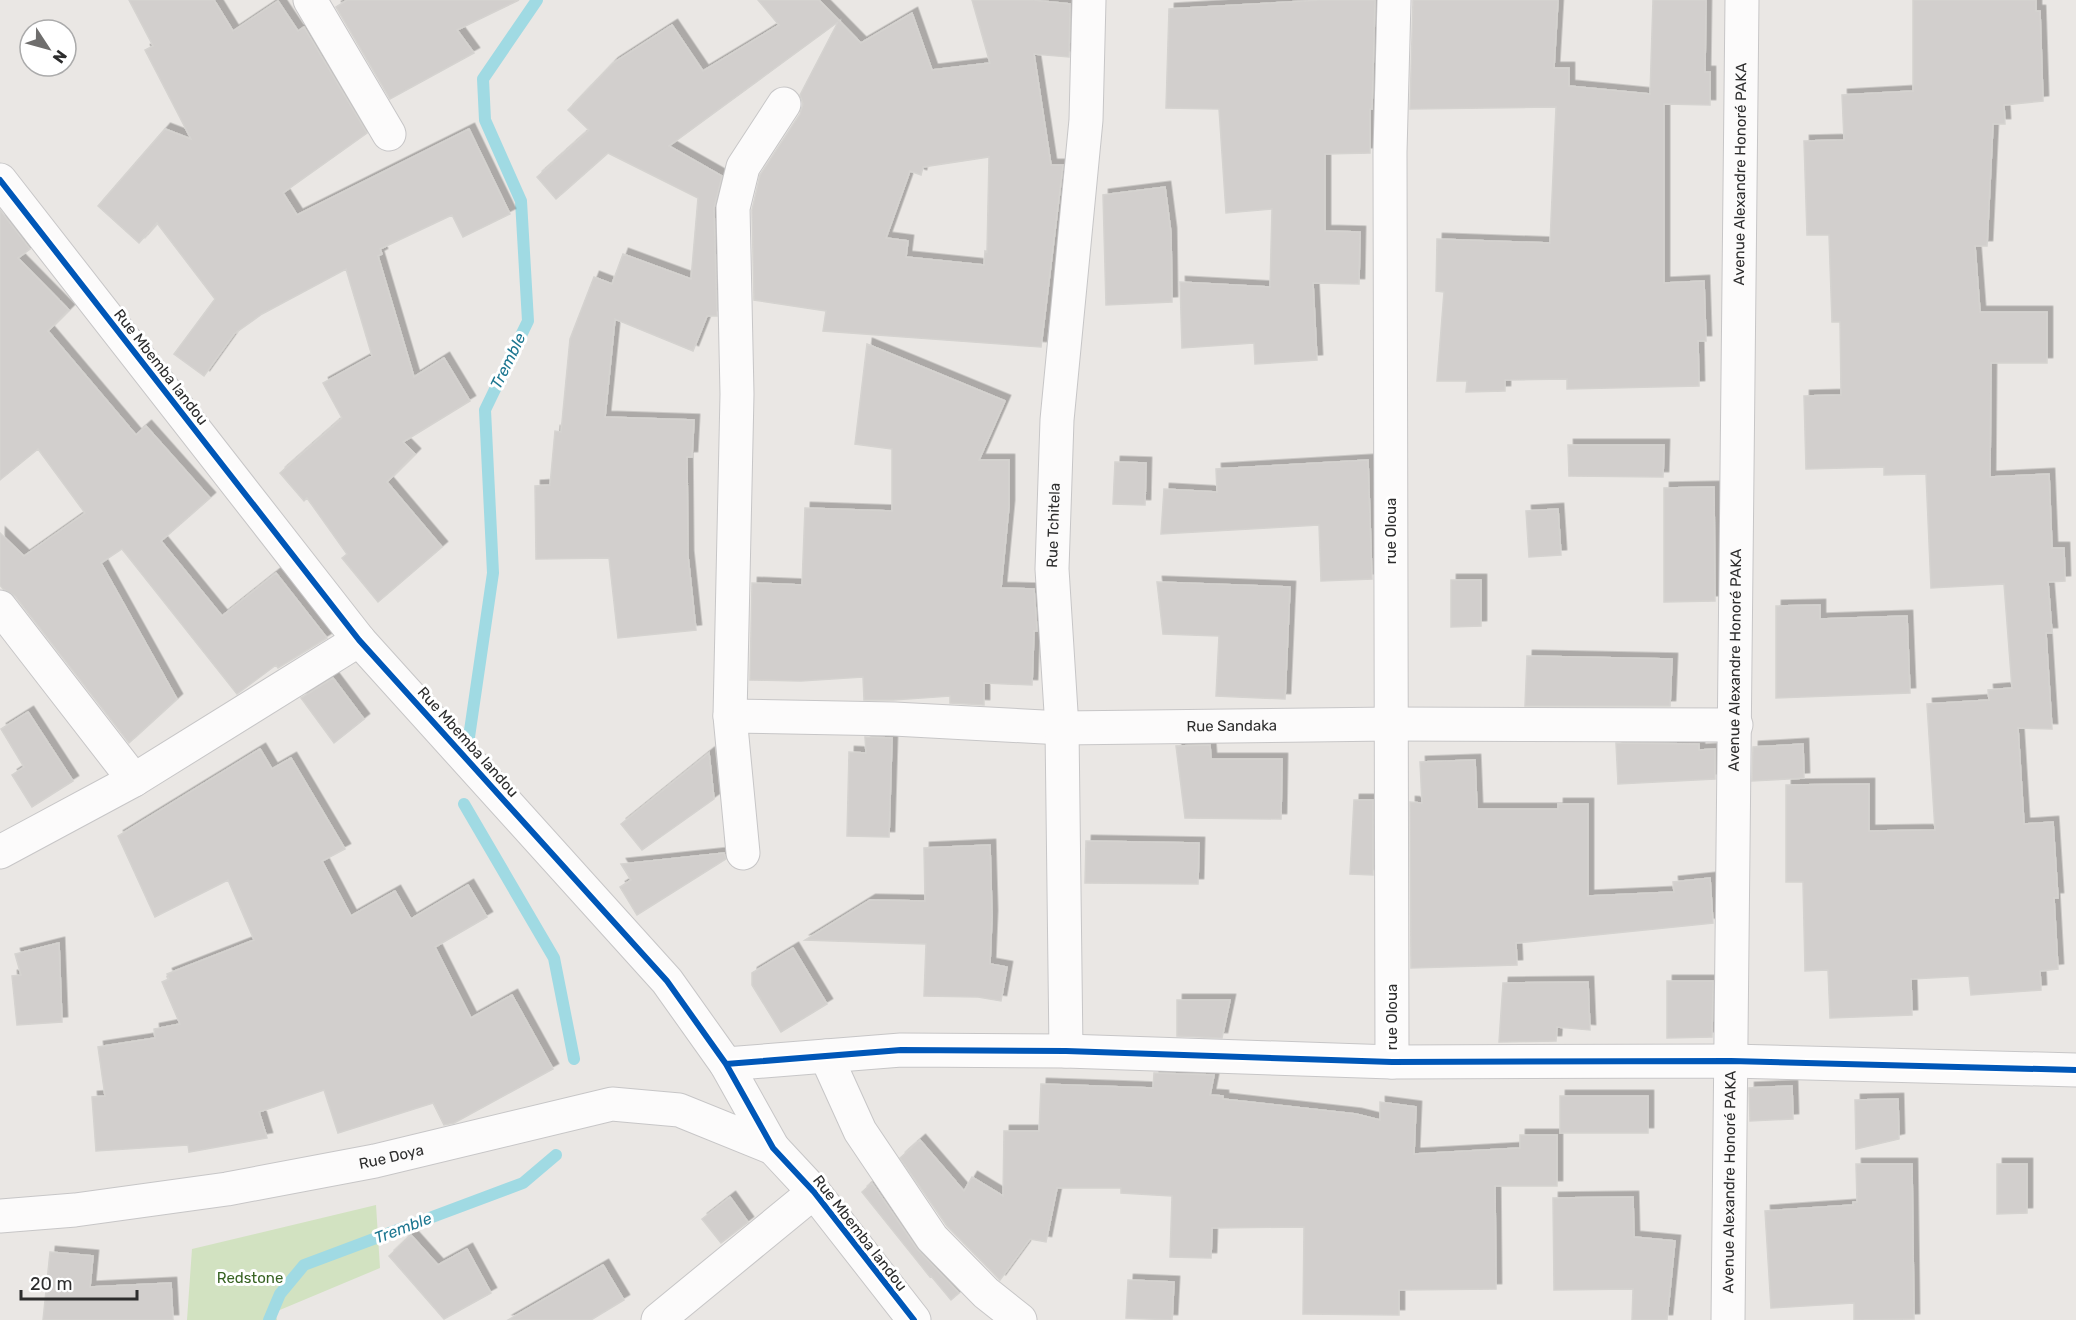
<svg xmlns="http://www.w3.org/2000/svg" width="2076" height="1320" viewBox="0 0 2076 1320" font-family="Rubik,sans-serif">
<defs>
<filter id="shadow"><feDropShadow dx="5.5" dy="-5.5" stdDeviation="0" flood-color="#0004"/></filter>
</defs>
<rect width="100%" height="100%" fill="#eae7e4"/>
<path fill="#d2e2c1" d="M 376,1205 L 380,1268 L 275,1312 L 277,1320 L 187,1320 L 192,1249 Z"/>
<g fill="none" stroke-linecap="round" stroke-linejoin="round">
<path stroke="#a0dae3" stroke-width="12" d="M 468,744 L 493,573 L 485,410 L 528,321 L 521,201 L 485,120 L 483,79 L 537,0
M 464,804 L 554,958 L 574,1059
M 269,1320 L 280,1294 L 304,1265 L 523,1183 L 556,1155"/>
</g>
<path fill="#d2cfcd" stroke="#d5d3d0" stroke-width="1.5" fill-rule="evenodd" filter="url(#shadow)" d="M 129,0 L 214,0 L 233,31 L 278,1 L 298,31 L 304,27 L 367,133 L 283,193 L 297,215 L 469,129 L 510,214 L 463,237 L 452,215 L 380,249 L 382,254 L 378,256 L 414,377 L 444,358 L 470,401 L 403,442 L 415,454 L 387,482 L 442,547 L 378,602 L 342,558 L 347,554 L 307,498 L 304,501 L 280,473 L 342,418 L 323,383 L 372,356 L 346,269 L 262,314 L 234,334 L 204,376 L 174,354 L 215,299 L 157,223 L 139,243 L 98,206 L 165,129 L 191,139 L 145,50 L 153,46 Z
M 347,0 L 519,0 L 457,30 L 474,53 L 390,99 L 336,7 Z
M 758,0 L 819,0 L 861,43 L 912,13 L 932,70 L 990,63 L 972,0 L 1033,0 L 1070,4 L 1069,57 L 1034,54 L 1051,165 L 1063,165 L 1041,347 L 823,331 L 826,311 L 754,300 L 752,210 L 760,175 L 800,114 L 803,104 L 800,95 L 838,22 L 669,146 L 722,176 L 714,208 L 717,316 L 707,316 L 693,351 L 615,319 L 605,417 L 694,420 L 692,457 L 687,457 L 688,556 L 696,630 L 618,638 L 609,558 L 536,559 L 535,486 L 550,485 L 555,431 L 561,432 L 570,339 L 594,277 L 612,284 L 623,254 L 691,279 L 698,198 L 608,153 L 556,199 L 537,177 L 589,130 L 568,110 L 613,63 L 672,25 L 703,71 L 779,25 ZM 989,157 L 987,252 L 985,251 L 984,265 L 906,257 L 908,241 L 886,238 L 910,171 L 921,175 L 923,167 Z
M 1321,0 L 1375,0 L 1372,109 L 1370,109 L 1370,153 L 1325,154 L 1325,231 L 1360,232 L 1359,284 L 1313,283 L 1317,360 L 1255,364 L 1254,343 L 1182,348 L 1180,282 L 1270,287 L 1272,209 L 1226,213 L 1219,109 L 1166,108 L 1169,9 Z
M 1413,0 L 1558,0 L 1554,68 L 1569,68 L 1569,86 L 1650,94 L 1653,0 L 1706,0 L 1705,72 L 1710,72 L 1710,105 L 1664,104 L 1664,283 L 1704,281 L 1706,341 L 1698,341 L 1699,386 L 1567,389 L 1567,379 L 1505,380 L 1505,391 L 1466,392 L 1467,381 L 1437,381 L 1444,292 L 1436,291 L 1437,239 L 1550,243 L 1556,107 L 1410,109 Z
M 1913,0 L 2036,0 L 2036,11 L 2040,11 L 2043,101 L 2004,105 L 2005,124 L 1993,124 L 1987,246 L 1975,246 L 1980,312 L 2047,312 L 2047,363 L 1991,363 L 1990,477 L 2049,474 L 2052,548 L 2064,548 L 2065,581 L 2048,582 L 2052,633 L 2046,633 L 2052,729 L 2018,728 L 2024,824 L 2053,822 L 2058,898 L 2054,898 L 2058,969 L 2040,971 L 2041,990 L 1971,995 L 1969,976 L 1911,979 L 1912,1015 L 1830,1018 L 1828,970 L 1805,971 L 1803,882 L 1786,882 L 1786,785 L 1869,784 L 1869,831 L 1935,830 L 1927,704 L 1989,700 L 1988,690 L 2012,688 L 2004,584 L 1931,588 L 1926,474 L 1884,475 L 1884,467 L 1806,469 L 1804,396 L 1841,395 L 1840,322 L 1832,322 L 1829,235 L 1807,235 L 1804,141 L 1844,140 L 1842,95 L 1913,91 Z
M 1165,187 L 1171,233 L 1172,302 L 1106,305 L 1103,195 Z
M 0,210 L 30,249 L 18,258 L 69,310 L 48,331 L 136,435 L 146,426 L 210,498 L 161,541 L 222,616 L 276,573 L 327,638 L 278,668 L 276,665 L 237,694 L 122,549 L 101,563 L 177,699 L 129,743 L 15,596 L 3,589 L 0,585 L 0,533 L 24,556 L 85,513 L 38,449 L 0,480 Z
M 867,344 L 1005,401 L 979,460 L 1009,460 L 1009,506 L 1001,588 L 1034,589 L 1037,631 L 1034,631 L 1032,685 L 984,683 L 984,705 L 950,703 L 950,696 L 893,700 L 864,700 L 863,677 L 801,681 L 750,680 L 752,583 L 802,585 L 805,508 L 892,511 L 892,449 L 855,444 Z
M 1568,445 L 1664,445 L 1663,477 L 1569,476 Z
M 1368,460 L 1372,579 L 1321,581 L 1319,525 L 1161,534 L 1164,489 L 1217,492 L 1216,469 Z
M 1115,462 L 1146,463 L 1145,505 L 1113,504 Z
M 1714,487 L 1715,601 L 1664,602 L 1664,488 Z
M 1558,509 L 1561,555 L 1529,557 L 1526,511 Z
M 1451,580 L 1481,580 L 1481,626 L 1451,627 Z
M 1157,582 L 1290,587 L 1285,699 L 1216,696 L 1219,636 L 1163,634 Z
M 1820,605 L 1820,619 L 1907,616 L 1910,693 L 1776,698 L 1776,606 Z
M 1527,656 L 1672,659 L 1670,706 L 1525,706 Z
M 333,678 L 364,719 L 334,743 L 301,698 Z
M 28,712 L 73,781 L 32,807 L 12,775 L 24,767 L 1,729 Z
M 865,737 L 892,738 L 889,837 L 847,836 L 849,752 L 866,753 Z
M 1616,743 L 1699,744 L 1699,750 L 1715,749 L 1715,779 L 1618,784 Z
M 1803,744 L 1804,778 L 1752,781 L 1753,747 Z
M 1210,745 L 1211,759 L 1282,759 L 1281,819 L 1185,818 L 1176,746 Z
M 260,749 L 272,769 L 291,758 L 345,849 L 322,861 L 351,916 L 395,891 L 411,919 L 468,885 L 487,917 L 435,947 L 471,1018 L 512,995 L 553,1069 L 454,1123 L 444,1125 L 433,1103 L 338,1133 L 324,1090 L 259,1112 L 267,1138 L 189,1152 L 188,1145 L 96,1151 L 92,1097 L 105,1096 L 98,1047 L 155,1038 L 154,1029 L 180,1024 L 162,982 L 169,979 L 167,974 L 254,940 L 228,880 L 155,917 L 118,836 Z
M 709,753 L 714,799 L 642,850 L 621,824 Z
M 1475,760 L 1477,809 L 1558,809 L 1558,804 L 1588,804 L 1588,896 L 1674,892 L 1673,882 L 1710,878 L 1713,923 L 1516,943 L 1517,965 L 1411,968 L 1410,802 L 1422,803 L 1420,762 Z
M 1354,800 L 1373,800 L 1373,875 L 1350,874 Z
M 1086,841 L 1199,843 L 1198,884 L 1085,883 Z
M 990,845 L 992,916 L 990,964 L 1007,967 L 1001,1001 L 978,997 L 924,996 L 926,944 L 805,940 L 870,900 L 925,901 L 924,848 Z
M 724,853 L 726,859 L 637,915 L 620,887 L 631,880 L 621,864 Z
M 59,943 L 62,1022 L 17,1025 L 12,976 L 21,975 L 15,954 Z
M 793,948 L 827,1004 L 781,1032 L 752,985 L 752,973 Z
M 1667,981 L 1713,981 L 1712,1037 L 1667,1038 Z
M 1588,982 L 1590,1030 L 1557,1027 L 1556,1041 L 1499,1042 L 1503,983 Z
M 1177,1000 L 1230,1000 L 1222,1038 L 1177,1036 Z
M 1154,1073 L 1214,1075 L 1210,1095 L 1223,1096 L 1223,1099 L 1356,1114 L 1380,1120 L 1380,1102 L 1416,1107 L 1414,1154 L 1520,1148 L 1520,1135 L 1557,1135 L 1557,1186 L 1495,1186 L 1496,1289 L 1399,1290 L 1399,1315 L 1303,1314 L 1304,1227 L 1212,1228 L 1211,1258 L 1170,1257 L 1172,1196 L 1121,1193 L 1121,1188 L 1057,1188 L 1046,1242 L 1030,1239 L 1000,1280 L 947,1226 L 900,1158 L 920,1140 L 964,1191 L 972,1177 L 1003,1196 L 1004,1131 L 1039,1131 L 1041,1084 L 1153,1088 Z
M 1792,1086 L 1793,1119 L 1750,1121 L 1749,1088 Z
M 1560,1096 L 1648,1096 L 1648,1133 L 1560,1133 Z
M 1898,1099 L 1899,1139 L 1856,1149 L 1855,1100 Z
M 1856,1164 L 1912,1164 L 1914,1319 L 1854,1320 L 1854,1303 L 1771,1308 L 1765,1211 L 1853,1205 L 1853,1202 L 1857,1202 Z
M 1997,1164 L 2027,1164 L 2027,1213 L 1997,1214 Z
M 872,1183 L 917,1249 L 959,1293 L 951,1300 L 931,1276 L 930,1277 L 862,1192 Z
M 730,1197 L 748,1222 L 721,1243 L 702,1219 Z
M 1633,1197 L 1634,1237 L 1675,1241 L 1667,1320 L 1632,1320 L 1633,1289 L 1554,1290 L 1553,1198 Z
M 411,1235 L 438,1265 L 467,1249 L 491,1293 L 444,1319 L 389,1256 Z
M 50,1252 L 93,1256 L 90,1287 L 171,1283 L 173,1320 L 43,1320 Z
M 603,1265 L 624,1300 L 591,1320 L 508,1320 Z
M 1128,1280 L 1174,1282 L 1172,1320 L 1126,1318 Z"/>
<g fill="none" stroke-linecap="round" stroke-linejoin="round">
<defs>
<g id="minor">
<path d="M 310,0 L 389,134"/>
<path d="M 0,180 L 359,640 L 667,981 L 726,1064 L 773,1148 L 814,1192 L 914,1320"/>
<path d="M 0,607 L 134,780"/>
<path id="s1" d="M 730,716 L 894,719 L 1062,728 L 1391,724 L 1736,725"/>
<path d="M 0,852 L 134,780 L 359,640"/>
<path d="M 743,853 L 730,716 L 737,394 L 733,208 L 743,167 L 784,104"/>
<path id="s2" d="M 1066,1051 L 1062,728 L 1052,569 L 1057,420 L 1086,120 L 1089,0"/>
<path d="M 826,1056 L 860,1131 L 932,1238 L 986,1293 L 1020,1320"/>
<path d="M 1392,1062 L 1390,152 L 1394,0"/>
<path d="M 726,1064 L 901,1050 L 1066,1051 L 1392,1062 L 1731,1061 L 2076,1070"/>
<path id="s3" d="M 0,1216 L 75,1210 L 227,1189 L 375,1161 L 612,1104 L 679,1110 L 773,1148"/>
<path d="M 658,1320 L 814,1192"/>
<path id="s4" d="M 1728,1320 L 1742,0"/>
</g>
</defs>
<use href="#minor" stroke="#c7c6c7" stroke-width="35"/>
<use href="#minor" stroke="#fcfbfb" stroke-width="33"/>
<defs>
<path id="cycleway" d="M 0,180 L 359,640 L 667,981 L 726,1064 L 773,1148 L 814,1192 L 914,1320
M 726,1064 L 901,1050 L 1066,1051 L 1392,1062 L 1731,1061 L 2076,1070"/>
</defs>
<use href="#cycleway" stroke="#fff" stroke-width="10"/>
<use href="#cycleway" stroke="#0057b8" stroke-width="6"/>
</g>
<g text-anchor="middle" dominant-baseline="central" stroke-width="6" stroke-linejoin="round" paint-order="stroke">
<g font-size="15" fill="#2d2d2d" stroke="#fff">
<text stroke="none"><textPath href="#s4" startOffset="1146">Avenue Alexandre Honoré PAKA</textPath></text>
<text transform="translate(161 367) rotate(52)">Rue Mbemba landou</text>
<text stroke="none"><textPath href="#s2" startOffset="526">Rue Tchitela</textPath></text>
<text transform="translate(1391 531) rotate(-90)">rue Oloua</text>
<text stroke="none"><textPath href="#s4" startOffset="660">Avenue Alexandre Honoré PAKA</textPath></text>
<text stroke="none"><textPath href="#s1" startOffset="502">Rue Sandaka</textPath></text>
<text transform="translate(468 742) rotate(48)">Rue Mbemba landou</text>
<text transform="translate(1392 1017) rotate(-90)">rue Oloua</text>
<text stroke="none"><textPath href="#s3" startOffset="396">Rue Doya</textPath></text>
<text stroke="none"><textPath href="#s4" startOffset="138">Avenue Alexandre Honoré PAKA</textPath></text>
<text transform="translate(860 1233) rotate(52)">Rue Mbemba landou</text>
</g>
<g font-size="15" fill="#386323" stroke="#fff">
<text x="250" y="1278">Redstone</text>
</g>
<g font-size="16" font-style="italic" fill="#1d7791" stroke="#fff">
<text transform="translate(508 361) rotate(-64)">Tremble</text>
<text transform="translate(403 1228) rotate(-21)">Tremble</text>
</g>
</g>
<g transform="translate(48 48) rotate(126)"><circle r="28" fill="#ffffff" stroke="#ababab" stroke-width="1.5"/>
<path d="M0-4.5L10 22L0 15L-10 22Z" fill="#6f6e6d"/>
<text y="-9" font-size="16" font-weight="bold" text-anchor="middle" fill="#2d2d2d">N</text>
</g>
<path d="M21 1290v9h116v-9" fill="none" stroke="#2d2d2d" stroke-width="3"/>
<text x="30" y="1290" font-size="18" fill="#2d2d2d" stroke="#ffffff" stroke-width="4.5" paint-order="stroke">20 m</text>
</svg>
